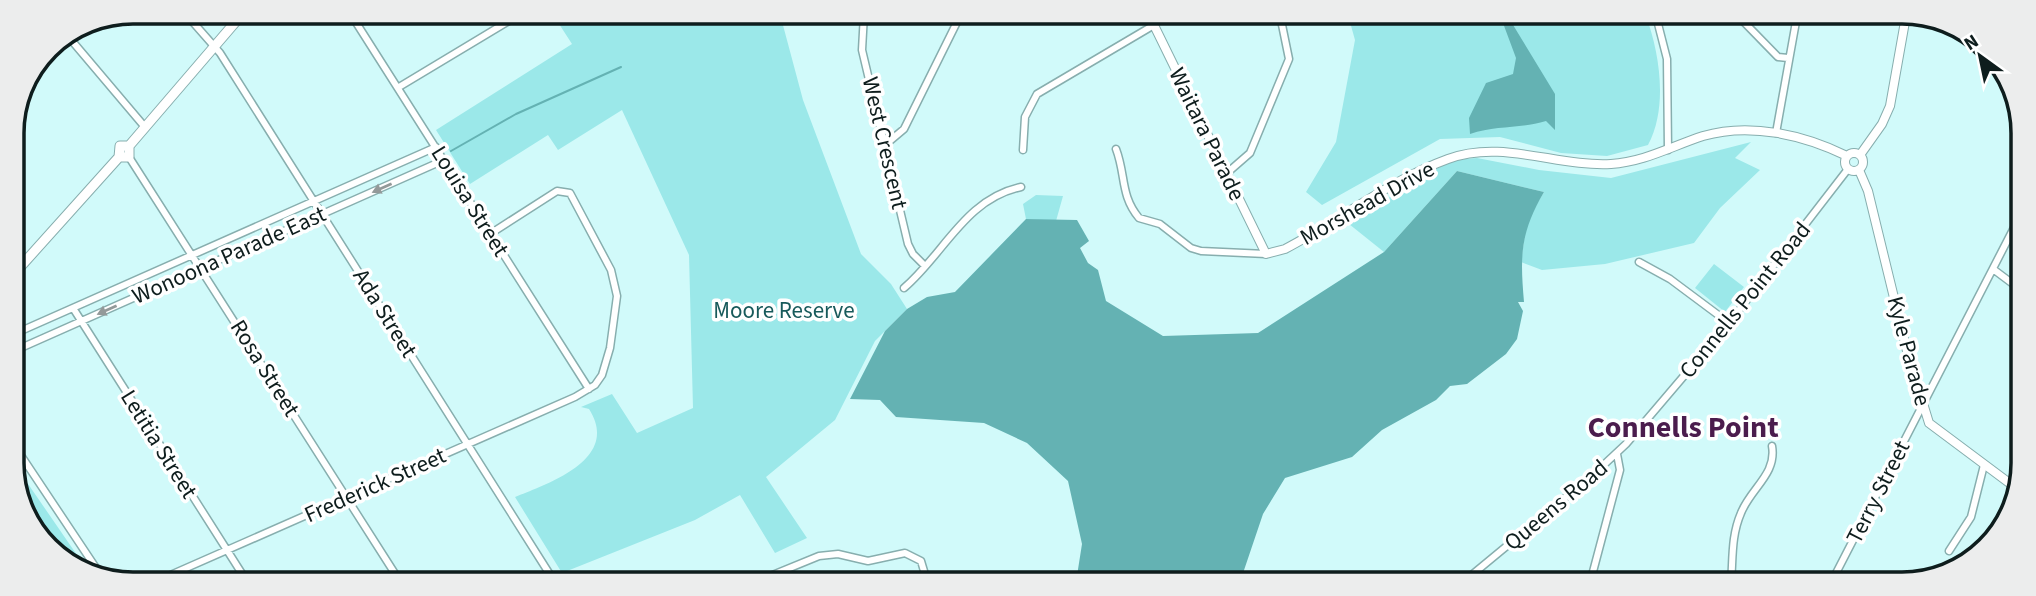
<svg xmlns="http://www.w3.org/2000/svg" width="2036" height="596" viewBox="0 0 2036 596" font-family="'Source Sans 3',sans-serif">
<rect width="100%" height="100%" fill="#d1fafa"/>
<path fill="#9be8e9" d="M 552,13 L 780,14 L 803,100 L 861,254 L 891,284 L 907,309 L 875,341 L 835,420 L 766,477 L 807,538 L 775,553 L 740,495 L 695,520 L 562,573 L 515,497 C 549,483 621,459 589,409 L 581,407 L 612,394 L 637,433 L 693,408 L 689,255 L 622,110 L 558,150 L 548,135 L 470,184 L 436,130 L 572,44 Z
M 1348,15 L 1646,16 C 1660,54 1668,108 1648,145 L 1607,156 L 1561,153 L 1500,137 L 1440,139 L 1322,205 L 1306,192 L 1336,142 L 1355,40 Z
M 1751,142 L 1735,158 L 1760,170 L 1720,208 L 1694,243 L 1605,264 L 1542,270 L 1521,262 L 1527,220 L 1544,192 L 1457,171 L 1384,252 L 1349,224 L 1422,176 L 1454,160 L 1477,158 L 1539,170 L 1611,178 Z
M 1036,195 L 1063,196 L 1056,221 L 1026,219 L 1023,204 Z
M 1714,264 L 1744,287 L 1725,312 L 1695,288 Z
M 15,465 L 88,571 L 48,548 L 15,486 Z"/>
<path fill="#64b2b3" d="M 1500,15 L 1507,15 L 1555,94 L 1555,130 L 1546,121 C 1520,129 1496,125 1470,134 L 1469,118 L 1486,83 L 1513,74 L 1516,58 Z
M 1457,171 L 1544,192 C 1520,233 1520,256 1524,302 L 1518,302 L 1523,311 L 1517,339 L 1506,354 L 1467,384 L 1450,386 L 1436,400 L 1382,430 L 1352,457 L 1285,478 L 1263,514 L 1240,582 L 1076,582 L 1082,544 L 1068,481 L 1027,443 L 984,423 L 896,417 L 880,400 L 850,399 L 885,331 L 907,309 L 927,297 L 955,292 L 1026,219 L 1077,220 L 1089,241 L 1080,248 L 1088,263 L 1098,270 L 1106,301 L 1163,336 L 1258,333 L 1384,252 Z"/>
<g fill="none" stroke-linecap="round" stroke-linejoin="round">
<path stroke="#64b2b3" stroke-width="2" d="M 451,151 L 516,114 L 621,67"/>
<defs>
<path id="minor" d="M 184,12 L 220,53 L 554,581
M 350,13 L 589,389
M 864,14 L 862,50 L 908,244 L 913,254 L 925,266
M 1656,16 L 1667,59 L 1668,150
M 1740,18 L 1778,57 L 1788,58
M 67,35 L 144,126
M 399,87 L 522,13
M 1776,133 L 1797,16
M 885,145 L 904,129 L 961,14
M 1116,149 C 1126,175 1120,195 1139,218 L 1160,224 L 1191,248 L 1201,251 L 1266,254
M 1023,150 L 1025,117 L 1037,94 L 1154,25
M 129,157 L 399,580
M 1227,173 L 1250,153 L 1289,59 L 1280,15
M 1639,262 L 1670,279 L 1729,323
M 1993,269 L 2021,290
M 904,288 C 944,254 965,199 1021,187
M 73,308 L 246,580
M 14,334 L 436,147
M 14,351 L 444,160
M 14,445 L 104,580
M 1949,551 L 1971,517 L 1984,465
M 159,580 L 575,397 L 595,385 L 602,375 L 610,348 L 617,296 L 611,270 L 570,193 L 557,191 L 490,234
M 758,581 L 819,556 L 838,554 L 868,561 L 905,553 L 921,561 L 927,581
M 1462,583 L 1595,473 L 1626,444 L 1729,323 L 1848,169
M 1590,583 L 1620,470 L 1617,454
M 1731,583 C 1733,559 1731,536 1741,513 C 1751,488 1777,474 1772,446
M 1831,583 L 2021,214"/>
<path id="tertiary" d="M 1149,15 L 1266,254 L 1285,249 C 1339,221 1390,180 1448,159 C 1502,139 1557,167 1611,164 C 1644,162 1672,146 1703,136 C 1750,122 1804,135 1847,156
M1845 162a9 9 0 1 1 18 0a9 9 0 1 1-18 0Z
M 1860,155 L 1882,124 L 1890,106 L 1906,16
M 1859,170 L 1868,191 L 1907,351 L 1929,423 L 2020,491"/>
<path id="secondary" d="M 129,146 L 244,12
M 119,157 L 129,157 L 129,146
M 119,157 L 120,146 L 129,146
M 13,275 L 119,157"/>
</defs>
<use href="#minor" stroke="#87aeae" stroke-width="9"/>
<use href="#tertiary" stroke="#87aeae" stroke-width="10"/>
<use href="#secondary" stroke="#87aeae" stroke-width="11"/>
<use href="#minor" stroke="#fff" stroke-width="6"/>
<use href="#tertiary" stroke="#fff" stroke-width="8"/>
<use href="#secondary" stroke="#fff" stroke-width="9"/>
</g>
<defs><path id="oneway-solid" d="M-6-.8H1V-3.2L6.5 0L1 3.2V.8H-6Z" transform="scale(1.75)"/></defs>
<g fill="#939999">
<use href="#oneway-solid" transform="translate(382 188) rotate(156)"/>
<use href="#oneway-solid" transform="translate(107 310) rotate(156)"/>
</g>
<g text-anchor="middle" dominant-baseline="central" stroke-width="7" stroke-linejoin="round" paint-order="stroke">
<g font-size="23" fill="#0e1d1d" stroke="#fff">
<text transform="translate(1207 134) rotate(64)">Waitara Parade</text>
<text transform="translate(885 143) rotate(77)">West Crescent</text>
<text transform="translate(470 201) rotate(58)">Louisa Street</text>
<text transform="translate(1367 203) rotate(-29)">Morshead Drive</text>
<text transform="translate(229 255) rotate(-24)">Wonoona Parade East</text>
<text transform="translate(1745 300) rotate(-51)">Connells Point Road</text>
<text transform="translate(385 313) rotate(58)">Ada Street</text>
<text transform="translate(1909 351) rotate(75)">Kyle Parade</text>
<text transform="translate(265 368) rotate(58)">Rosa Street</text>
<text transform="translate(159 444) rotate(58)">Letitia Street</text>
<text transform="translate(375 485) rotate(-24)">Frederick Street</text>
<text transform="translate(1878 492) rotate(-63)">Terry Street</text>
<text transform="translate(1556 505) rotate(-40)">Queens Road</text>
</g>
<g font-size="23" fill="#185a5b" stroke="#fff">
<text x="784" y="310">Moore Reserve</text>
</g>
<g font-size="30" font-weight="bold" fill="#4b1c4d" stroke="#fff">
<text x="1683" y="427">Connells Point</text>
</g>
</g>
<path d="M0 0H2036V596H0ZM133 24H1902A109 109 0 0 1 2011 133V463A109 109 0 0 1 1902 572H133A109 109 0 0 1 24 463V133A109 109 0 0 1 133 24Z" fill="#eceded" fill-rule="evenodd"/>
<path fill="none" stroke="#0e1d1d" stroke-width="3.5" d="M133 24H1902A109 109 0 0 1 2011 133V463A109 109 0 0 1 1902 572H133A109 109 0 0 1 24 463V133A109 109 0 0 1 133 24Z"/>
<g transform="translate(1980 56) rotate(327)" stroke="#ffffff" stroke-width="5" paint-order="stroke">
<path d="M0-5L12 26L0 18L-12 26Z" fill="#0e1d1d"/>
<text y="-10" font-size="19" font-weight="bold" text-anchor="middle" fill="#0e1d1d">N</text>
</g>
</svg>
